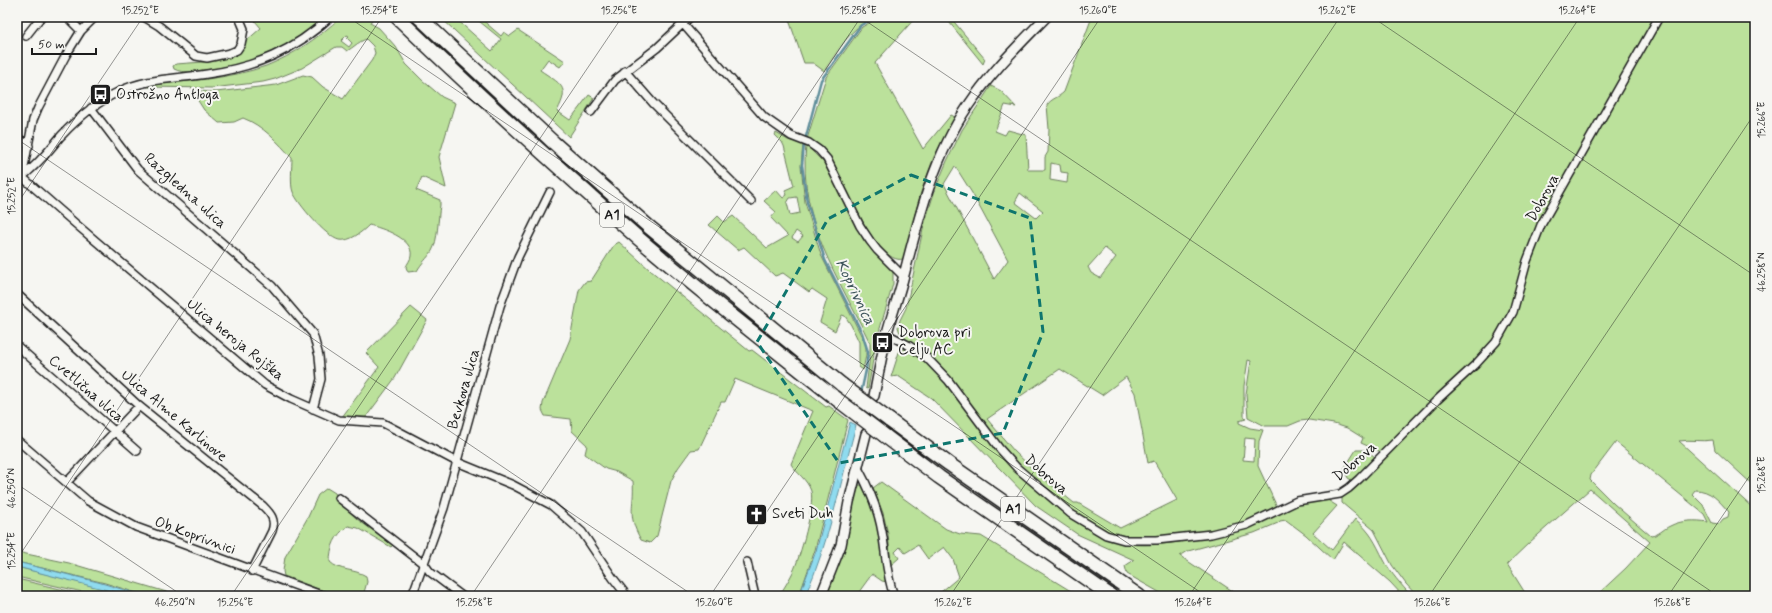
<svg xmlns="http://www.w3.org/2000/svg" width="1772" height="613" viewBox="0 0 1772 613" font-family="Mynerve,sans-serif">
<rect width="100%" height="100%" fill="#f6f6f2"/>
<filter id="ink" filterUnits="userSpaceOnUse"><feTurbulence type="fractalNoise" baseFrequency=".025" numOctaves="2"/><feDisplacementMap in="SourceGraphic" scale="8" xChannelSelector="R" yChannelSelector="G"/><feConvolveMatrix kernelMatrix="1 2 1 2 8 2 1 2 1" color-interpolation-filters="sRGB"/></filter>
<g filter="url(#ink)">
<path fill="#bbe19b" stroke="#6c7e5c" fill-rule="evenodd" d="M 258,17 L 324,17 C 285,51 255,64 204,70 C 193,71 184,74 174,69 L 173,66 L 176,64 L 203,62 L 232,55 L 245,42 L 261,28 L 255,21 Z
M 341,17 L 373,17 L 370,23 L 379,28 L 396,47 L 406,64 L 422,80 L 442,97 L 455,103 L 439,157 L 446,188 L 422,177 L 416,190 L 440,200 L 440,205 C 438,218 438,241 432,251 C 427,259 422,262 417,271 L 408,272 L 406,267 C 407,264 411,259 411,256 C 414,238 381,228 369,225 C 362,232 350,242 339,240 C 326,237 298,204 293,192 C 290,185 292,166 292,158 C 279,143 262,125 243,118 L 234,122 L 219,123 L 204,110 L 195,96 L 196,92 L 199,91 L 216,92 L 276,85 L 303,75 L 312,77 L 323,87 L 343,99 L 372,60 L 375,53 L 373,46 L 366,39 C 358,42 354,47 347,51 L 342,47 L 336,47 L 302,68 L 275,79 L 263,82 L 212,88 L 147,87 L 148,85 C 187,81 229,79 266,66 C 294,55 319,37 341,17 ZM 347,35 L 349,36 L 347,38 L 352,43 L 349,47 L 341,41 Z
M 440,17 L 454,17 L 492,51 L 501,39 L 474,17 L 479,17 L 501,36 L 504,32 L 510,36 L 518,30 L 565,61 L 560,67 L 548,59 L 540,70 C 560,84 571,86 557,111 L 570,120 L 589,95 L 594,98 L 569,137 Z
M 788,17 L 873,17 C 850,28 839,50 824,71 L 813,63 L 804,63 Z
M 879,17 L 916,17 L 875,63 L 923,149 L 951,115 L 955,117 L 934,157 L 921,192 L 903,259 C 876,266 842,177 831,158 L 825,150 L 807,139 L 826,77 L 862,27 Z
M 945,17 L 950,17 L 985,59 L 983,64 Z
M 1092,17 L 1755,17 L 1755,487 L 1715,450 L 1713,440 C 1702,442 1691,439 1679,441 L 1755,510 L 1755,596 L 1596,596 L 1626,568 L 1650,542 L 1590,489 L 1530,542 L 1507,564 L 1527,596 L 1417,596 L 1406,584 L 1392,565 L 1374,530 L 1342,503 L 1342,495 L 1349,492 L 1353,487 L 1353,481 L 1348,478 L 1344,469 L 1356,450 L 1366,450 L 1375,457 L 1391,452 L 1445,395 L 1460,375 L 1428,403 L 1381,452 L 1361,443 L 1363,438 L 1347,428 L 1334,424 L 1309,420 L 1300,421 L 1288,426 L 1265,426 L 1248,417 L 1246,394 L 1251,361 L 1248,360 L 1244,386 L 1244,416 L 1246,419 L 1239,421 L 1239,423 L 1250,428 L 1263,430 L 1259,441 L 1258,466 L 1278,509 L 1252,520 L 1225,528 L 1167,537 L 1133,538 L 1117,535 L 1104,530 L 1075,514 L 1028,474 L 1007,452 L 946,374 L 929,356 L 905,338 L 900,333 L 898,327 L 900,320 L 906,308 L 924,225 L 935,190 L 947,161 L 962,130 L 991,86 L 1001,91 L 1016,107 L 1005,105 L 995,131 L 1005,135 L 1008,130 L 1026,135 L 1028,170 L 1045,170 L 1045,157 L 1048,152 L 1049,129 L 1047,105 C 1052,98 1058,98 1064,92 ZM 1051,163 L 1060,165 L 1061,172 L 1068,173 L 1067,183 L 1050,180 ZM 955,166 L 972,193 L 1008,260 L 994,279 L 944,184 ZM 1020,193 L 1043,211 L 1036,218 L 1015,202 ZM 1105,248 L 1116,257 L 1100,278 L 1091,273 L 1088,267 ZM 1060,369 L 1102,395 L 1126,377 L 1135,393 L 1148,463 L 1154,461 L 1177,500 L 1120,528 L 1078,503 L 1074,503 L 1038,474 L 1014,451 L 987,419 ZM 1245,438 L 1255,439 L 1254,461 L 1243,460 ZM 1616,442 L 1704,514 L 1708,522 C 1696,520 1681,520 1670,526 C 1663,529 1659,535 1651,536 L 1614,504 L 1590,480 L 1591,475 ZM 1695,490 C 1711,490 1719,501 1729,512 L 1728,517 L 1723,519 L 1719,524 L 1712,523 L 1703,505 L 1692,494 Z
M 776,133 L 788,140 L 803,144 L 801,166 L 805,202 L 821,255 L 866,345 L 866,355 L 863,370 L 859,367 L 859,342 L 851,325 L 845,316 L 842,315 L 835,331 L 820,322 L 827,299 L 812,289 L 809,292 L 783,273 L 775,276 L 744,247 L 738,250 L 709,225 L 718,216 L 724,222 L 733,216 L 767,248 L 788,236 L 771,218 L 776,212 L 764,201 L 776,190 L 783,198 L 787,195 L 785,190 L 794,186 L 784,146 L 782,142 L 775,135 ZM 797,197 L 800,213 L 790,215 L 787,203 L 790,198 ZM 796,231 L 803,236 L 798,242 L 792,238 Z
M 806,145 L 824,163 L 864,241 L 893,272 L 893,284 L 876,342 L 868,389 L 866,388 L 870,356 L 870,343 C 839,277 798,222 806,145 Z
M 619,242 L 650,270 L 749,351 L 752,350 L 826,407 L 829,406 L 848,420 L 815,550 L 799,596 L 779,596 C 784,588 789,580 793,572 C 800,557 815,506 811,491 C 807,479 797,474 791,464 L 813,411 L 735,379 L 725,402 L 721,402 L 699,449 L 691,450 L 678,468 L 671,481 L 657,536 L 650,543 L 641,540 C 626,513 635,508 633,481 L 617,472 L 606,469 L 585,454 L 587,445 L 572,431 L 571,419 L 545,416 L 542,410 L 543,403 L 570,339 L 579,290 L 585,282 L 591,281 L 614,245 Z
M 411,307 L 427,320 L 395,378 L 366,417 L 342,417 L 379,367 L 366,353 Z
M 900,349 C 929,346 992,449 1015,471 C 1024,480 1035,488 1045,496 C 1070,518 1091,536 1124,543 C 1154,550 1214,536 1245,529 C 1262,524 1276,514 1293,507 C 1303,502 1315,501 1326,499 L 1337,506 L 1313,533 L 1332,550 L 1355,519 C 1371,532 1375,542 1384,560 C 1391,574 1401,584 1411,596 L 1403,596 L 1390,582 L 1344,542 L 1333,560 L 1306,535 L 1286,520 L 1280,521 L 1278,523 L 1254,533 L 1188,551 L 1180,556 L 1240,596 L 1166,596 L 1127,574 L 1125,566 L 1134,560 L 1077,534 L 1036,506 L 931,398 L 898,376 L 891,377 Z
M 881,482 L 946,529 L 960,534 L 981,536 L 1079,596 L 936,596 L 959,577 L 953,559 L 944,547 L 928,559 L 918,545 L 905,553 L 900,547 L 895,552 L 899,558 L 891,565 L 888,534 L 883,513 L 873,488 Z
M 859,485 L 863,485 L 876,518 L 887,582 L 882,581 L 872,574 L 856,596 L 826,596 L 845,545 L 857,489 Z
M 327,488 L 335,493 L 339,502 L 357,519 L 393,545 L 391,547 L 358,528 L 348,526 C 335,535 330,547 330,562 C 339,571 355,569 366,576 L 367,582 L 363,596 L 337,596 L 284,576 L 283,571 L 285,557 L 308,517 L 318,495 Z
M 17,552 L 69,563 L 180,596 L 146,596 L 105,583 L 17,562 Z
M 17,567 L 91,585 L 130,596 L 100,596 L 17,577 Z
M 17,579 L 90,596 L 17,596 Z"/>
<path fill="#8fdbef" stroke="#618f9b" d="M 850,422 L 856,425 C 841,481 829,543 805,596 L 799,596 L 816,551 Z
M 17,562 L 98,582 L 145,596 L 130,596 L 17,567 Z"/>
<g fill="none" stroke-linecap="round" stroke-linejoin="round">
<path stroke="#618f9b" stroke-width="2.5" d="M 861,393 L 866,370 L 868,352 L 862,333 L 825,260 L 807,202 L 802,165 L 804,144 L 821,80 L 861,25 L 876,17"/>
<defs>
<path id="minor" d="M 67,17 L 81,31
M 95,17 L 81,31 L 66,55 L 38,108 L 33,120 L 22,177 L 77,225 L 265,385 L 291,399 L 339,420 L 383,423 L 457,462 L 513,485 L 551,505 L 582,532 L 613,578 L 627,596
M 144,17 L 159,26 L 196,56 L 207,58 L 230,53 L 237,50 L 241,44 L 244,29 L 239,17
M 683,24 L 764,117 L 791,136 L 809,143 L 819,150 L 827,159 L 860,226 L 870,241 L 877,250 L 904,277
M 26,36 L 41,17
M 625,71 L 653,103 L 751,201
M 91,108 L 138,170 L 272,286 L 313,334 L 319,356 L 321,379 L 313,409
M 591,112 L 615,80 L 657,48 L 690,17
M 17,137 L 29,146
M 17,182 C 25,174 34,167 41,159 C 48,152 54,144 61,136 C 77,119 97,102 118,92 C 146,78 177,79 207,74 C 256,67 294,51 330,17
M 17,294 L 139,406 L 263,506 C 271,514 276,520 272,531 L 252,571
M 887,334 L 908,345 L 927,358 L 948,380 L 999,448 L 1017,468 L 1071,514 L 1106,535 L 1124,540 L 1157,540 L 1211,534 L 1247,525 L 1297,501 L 1340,494 L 1349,488 L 1359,479 L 1437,400 L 1476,364 L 1496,342 L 1513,312 L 1527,261 L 1541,225 L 1659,17
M 17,346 L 137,451
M 17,440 L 88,501 L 136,527 L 324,596
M 858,468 C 869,488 878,508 882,532 C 886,553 886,575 894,596
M 67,482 L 139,406
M 339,498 L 425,565 L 430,572 L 462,596
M 747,562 L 755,596
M 412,596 L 444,508 L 500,306 L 518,257 L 550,192"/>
<path id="tertiary" d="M 874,396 C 878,375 882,354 887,333 C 892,314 899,295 904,275 C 919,217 934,156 968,106 C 990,73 1018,46 1046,17
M 821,596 L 841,545 L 849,502 L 866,434"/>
<path id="motorway" d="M 397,17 C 475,92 556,166 638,238 C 703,294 771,347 838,400
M 419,17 L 554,143 L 649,227 L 842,385
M 889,420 L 949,464 L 1139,596
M 885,436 L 939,477 L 1111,596"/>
</defs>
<use href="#minor" stroke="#1c1c1c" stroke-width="10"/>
<use href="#tertiary" stroke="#1c1c1c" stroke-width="12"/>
<use href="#motorway" stroke="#1c1c1c" stroke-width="16"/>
<use href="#minor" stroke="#f6f6f2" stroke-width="7"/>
<use href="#tertiary" stroke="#f6f6f2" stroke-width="9"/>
<use href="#motorway" stroke="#f6f6f2" stroke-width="13"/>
<defs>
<path id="motorway-bridge" d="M 842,385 L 889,420
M 838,400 L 885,436"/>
</defs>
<use href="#motorway-bridge" stroke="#1c1c1c" stroke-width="16" stroke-linecap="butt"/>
<use href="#motorway-bridge" stroke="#f6f6f2" stroke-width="13"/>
</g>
</g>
<path fill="none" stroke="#0f766e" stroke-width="3" stroke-dasharray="8 5" stroke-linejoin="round" d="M 911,175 L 1030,218 L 1043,332 L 1003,433 L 839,463 L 757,342 L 828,219 Z"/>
<path fill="none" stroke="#1c1c1c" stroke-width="1" stroke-opacity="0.45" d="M 348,17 L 1206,596M 860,17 L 1718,596M 1372,17 L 1755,276M 17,139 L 694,596M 17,204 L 143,17M 17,484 L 183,596M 17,559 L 382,17M 231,596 L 622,17M 471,596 L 861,17M 710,596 L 1101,17M 950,596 L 1340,17M 1189,596 L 1580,17M 1429,596 L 1755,113M 1668,596 L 1755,468"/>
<defs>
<symbol id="bus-square" viewBox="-11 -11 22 22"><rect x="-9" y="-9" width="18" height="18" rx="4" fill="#1c1c1c" stroke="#f6f6f2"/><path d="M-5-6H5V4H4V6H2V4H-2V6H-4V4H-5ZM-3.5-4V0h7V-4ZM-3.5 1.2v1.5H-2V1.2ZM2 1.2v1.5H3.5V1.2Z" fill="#fff"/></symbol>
<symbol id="church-square" viewBox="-11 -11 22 22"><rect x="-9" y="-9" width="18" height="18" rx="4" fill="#1c1c1c" stroke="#f6f6f2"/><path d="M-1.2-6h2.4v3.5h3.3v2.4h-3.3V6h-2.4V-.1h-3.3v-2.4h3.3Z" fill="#fff"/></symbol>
</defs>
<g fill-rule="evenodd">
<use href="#bus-square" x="88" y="82" width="25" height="25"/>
<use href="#bus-square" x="870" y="330" width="25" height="25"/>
<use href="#church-square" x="744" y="502" width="25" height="25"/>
</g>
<g text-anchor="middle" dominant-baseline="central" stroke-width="4" stroke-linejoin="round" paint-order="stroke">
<g fill="#f6f6f2" stroke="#5d5d5c" stroke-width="1">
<rect x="600" y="203" width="24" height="24" rx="3"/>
<rect x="1001" y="497" width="24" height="24" rx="3"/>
</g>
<g font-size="14" font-weight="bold" fill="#1c1c1c">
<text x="612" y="215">A1</text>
<text x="1013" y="509">A1</text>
</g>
<g font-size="15" fill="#1c1c1c" stroke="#f6f6f2" text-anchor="start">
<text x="116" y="95">Ostrožno Antloga</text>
<text x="898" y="333">Dobrova pri<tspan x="898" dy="17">Celju AC</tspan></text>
<text x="772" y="514">Sveti Duh</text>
</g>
<g font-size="15" fill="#1c1c1c" stroke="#f6f6f2">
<text transform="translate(185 191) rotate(42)">Razgledna ulica</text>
<text transform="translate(1543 198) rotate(-61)">Dobrova</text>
<text transform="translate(235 340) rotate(39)">Ulica heroja Rojška</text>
<text transform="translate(86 389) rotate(41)">Cvetlična ulica</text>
<text transform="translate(464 389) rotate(-74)">Bevkova ulica</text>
<text transform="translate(174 416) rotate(40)">Ulica Alme Karlinove</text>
<text transform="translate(1355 462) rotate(-41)">Dobrova</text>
<text transform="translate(1046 475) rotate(41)">Dobrova</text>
<text transform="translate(195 536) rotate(20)">Ob Koprivnici</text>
</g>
<g font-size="16" font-style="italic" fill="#3e555b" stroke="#f6f6f2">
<text transform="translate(855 292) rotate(64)">Koprivnica</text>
</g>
</g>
<rect width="1772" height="613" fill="none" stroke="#f6f6f2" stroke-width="44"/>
<path d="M32 48v6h64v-6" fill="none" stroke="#1c1c1c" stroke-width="2"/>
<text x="38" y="48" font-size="12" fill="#1c1c1c" stroke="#f6f6f2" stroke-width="3" paint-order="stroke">50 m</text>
<rect x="22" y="22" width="1728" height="569" fill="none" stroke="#1c1c1c" stroke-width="1.5"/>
<g font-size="10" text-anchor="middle" fill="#1c1c1c">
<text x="140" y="14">15.252°E</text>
<text x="379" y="14">15.254°E</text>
<text x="619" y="14">15.256°E</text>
<text x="858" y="14">15.258°E</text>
<text x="1098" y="14">15.260°E</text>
<text x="1337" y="14">15.262°E</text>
<text x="1577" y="14">15.264°E</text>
<text transform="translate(1761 120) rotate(-90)" y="4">15.266°E</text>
<text transform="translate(11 196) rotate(-90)" y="4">15.252°E</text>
<text transform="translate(1761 272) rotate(-90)" y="4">46.258°N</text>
<text transform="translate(1761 475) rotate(-90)" y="4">15.268°E</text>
<text transform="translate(11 488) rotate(-90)" y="4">46.250°N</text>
<text transform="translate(11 551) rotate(-90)" y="4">15.254°E</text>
<text x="175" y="606">46.250°N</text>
<text x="235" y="606">15.256°E</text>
<text x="474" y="606">15.258°E</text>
<text x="714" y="606">15.260°E</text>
<text x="953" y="606">15.262°E</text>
<text x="1193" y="606">15.264°E</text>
<text x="1432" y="606">15.266°E</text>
<text x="1672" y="606">15.268°E</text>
</g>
</svg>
